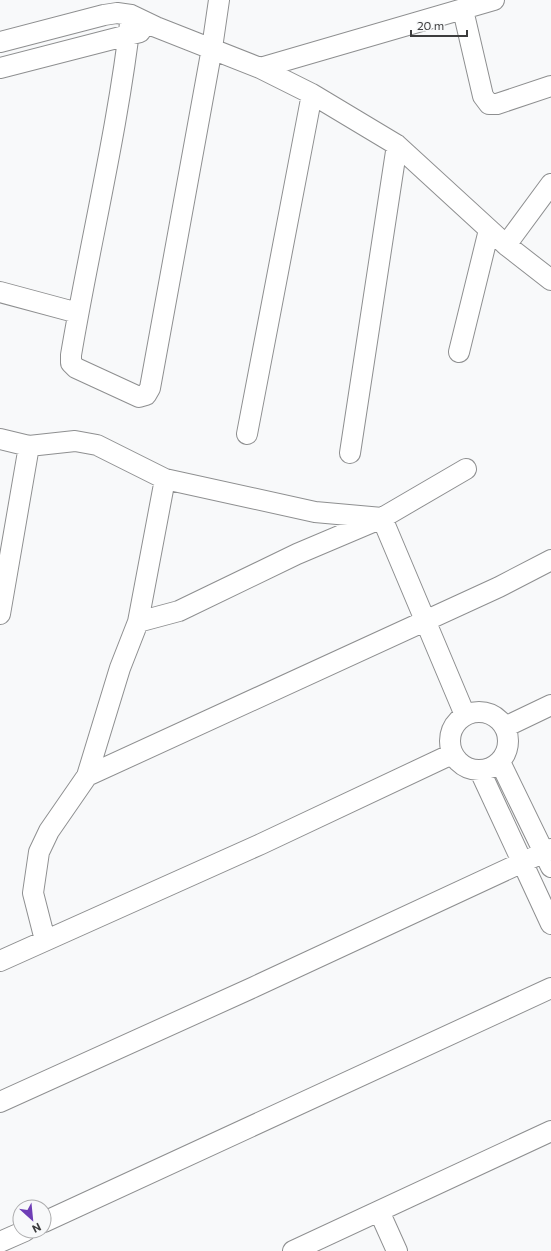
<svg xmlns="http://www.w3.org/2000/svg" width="551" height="1251" viewBox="0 0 551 1251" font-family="Commissioner,sans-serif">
<rect width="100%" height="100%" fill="#f8f9fa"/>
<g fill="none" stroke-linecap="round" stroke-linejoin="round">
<defs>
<path id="minor" d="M 463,10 L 483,96 L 489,104 L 497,104 L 551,86
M 131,15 C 118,130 90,242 71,355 L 71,363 L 76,368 L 139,397 L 146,395 L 150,388 L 212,48 L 219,0
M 0,42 L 104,15 L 117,13 L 131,15 L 156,27 L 260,68 L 312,94 L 397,145 L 506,245 L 551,280
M 0,68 L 140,32
M 260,68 L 494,0
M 506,245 L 551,184
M 0,292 L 78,313
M 459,352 L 489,230
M 247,434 L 312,94
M 0,439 L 29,446 L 75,441 L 97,445 L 165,479 L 315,512 L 382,518 L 465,715
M 350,453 L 397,145
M 0,614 L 29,446
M 138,622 L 179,611 L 297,554 L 382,518 L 466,469
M450 741a29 29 0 1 1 58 0a29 29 0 1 1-58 0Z
M 505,727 L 551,705
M 500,762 L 551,867
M 480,771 L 551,924
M 87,776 L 499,587 L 551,560
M 45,940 L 33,893 L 39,852 L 49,831 L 87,776 L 120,668 L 138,622 L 165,479
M 0,961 L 261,844 L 452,754
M 0,1102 L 254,987 L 551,849
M 379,1211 L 397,1251
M 44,1222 L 551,988
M 0,1242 L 25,1231
M 293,1251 L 551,1131"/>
</defs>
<use href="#minor" stroke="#8e8f90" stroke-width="22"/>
<use href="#minor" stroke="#fff" stroke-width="20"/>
</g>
<g transform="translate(32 1219) rotate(153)"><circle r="19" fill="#f8f9fa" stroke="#adadae"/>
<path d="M0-3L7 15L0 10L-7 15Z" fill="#6e3db5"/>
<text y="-6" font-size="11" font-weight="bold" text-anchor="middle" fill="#3c3c3d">N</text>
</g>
<path d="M411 30v6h56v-6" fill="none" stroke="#3c3c3d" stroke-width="2"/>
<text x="417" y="30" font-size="12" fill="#3c3c3d" stroke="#f8f9fa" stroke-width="3" paint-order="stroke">20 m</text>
</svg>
